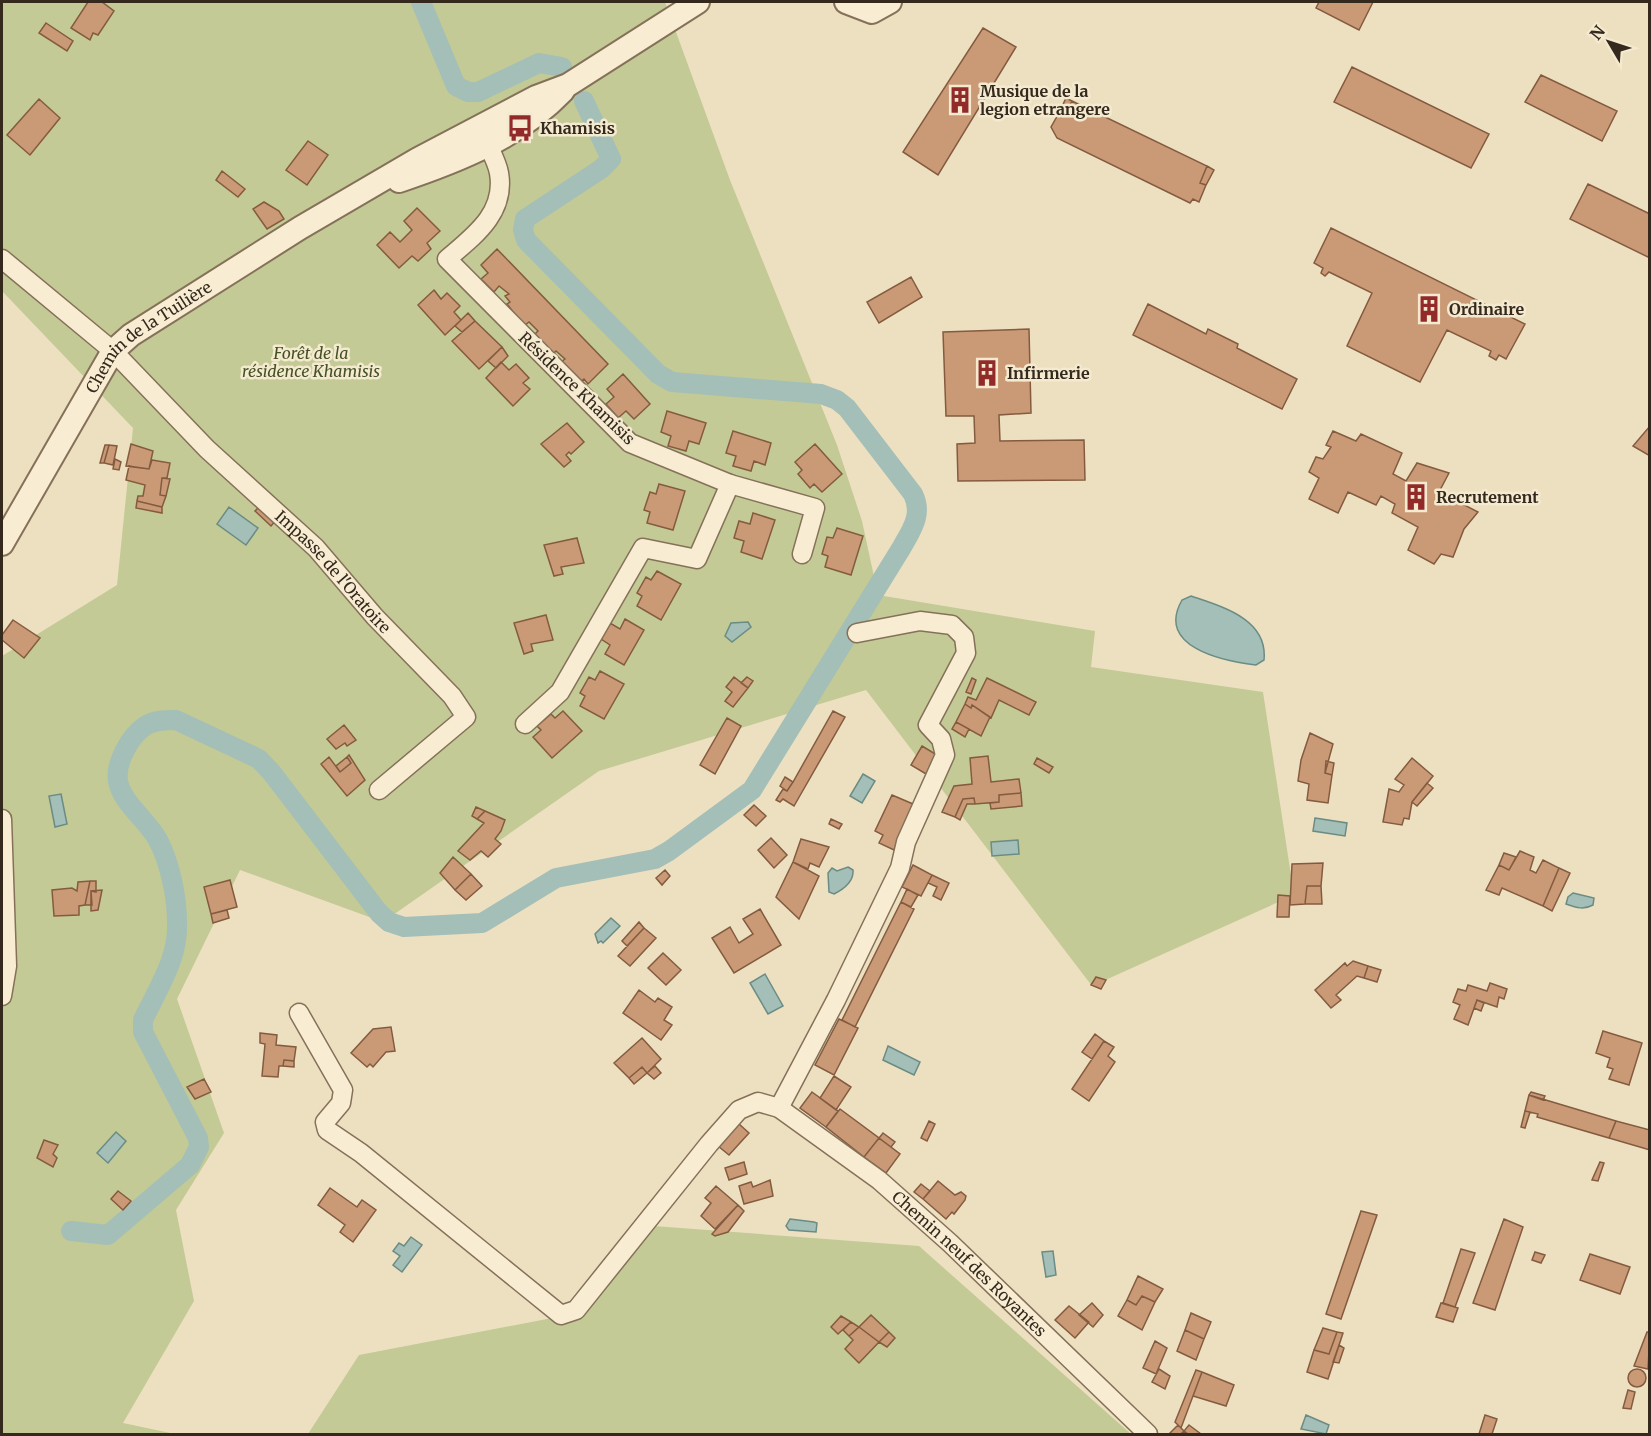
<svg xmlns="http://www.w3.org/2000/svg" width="1651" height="1436" viewBox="0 0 1651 1436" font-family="Merriweather,serif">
<rect width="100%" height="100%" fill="#ede0c0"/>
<path fill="#c3ca95" d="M 2,2 L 665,2 L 730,180 L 837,445 L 862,521 L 878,595 L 1095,631 L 1091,667 L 1263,692 L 1294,895 L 1092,986 L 866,690 L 599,771 L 383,922 L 240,870 L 177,999 L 224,1133 L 176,1210 L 194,1301 L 123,1423 L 175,1434 L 2,1434 L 2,656 L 117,585 L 133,428 L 2,291 Z
M 654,1226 L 919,1246 L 1131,1434 L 308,1434 L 359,1355 L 573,1314 Z"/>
<path fill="#a3bfb7" stroke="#6b8c84" stroke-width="1.5" d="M 229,507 L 258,528 L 246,545 L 217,524 Z
M 1191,596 C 1223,607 1268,619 1264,660 L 1256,665 C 1223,661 1155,647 1182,600 Z
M 748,622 L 751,627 L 732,642 L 725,636 L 731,623 Z
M 863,774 L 875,781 L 862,803 L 850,796 Z
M 61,794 L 67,824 L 55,827 L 49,796 Z
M 1315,818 L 1347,823 L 1345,836 L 1313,831 Z
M 1018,840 L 1019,854 L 992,856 L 991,842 Z
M 848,867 L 853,870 C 854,882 844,889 834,894 L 829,892 L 828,873 L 832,868 L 837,871 Z
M 1573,893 L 1594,898 L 1593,905 C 1584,910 1577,908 1566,904 L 1568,897 Z
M 611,918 L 620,926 L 603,943 L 601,941 L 598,943 L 595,934 Z
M 765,974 L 783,1006 L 768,1014 L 750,983 Z
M 888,1046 L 920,1062 L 914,1075 L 883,1060 Z
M 116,1132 L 126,1141 L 108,1163 L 97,1153 Z
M 790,1219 L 814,1222 L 817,1223 L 816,1232 L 789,1230 L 786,1226 Z
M 411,1237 L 422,1245 L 402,1272 L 393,1265 L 400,1256 L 393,1251 L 399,1243 L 404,1246 Z
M 1053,1251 L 1056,1275 L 1046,1277 L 1042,1252 Z
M 1306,1415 L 1329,1425 L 1326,1434 L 1301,1429 Z"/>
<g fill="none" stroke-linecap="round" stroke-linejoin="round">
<path stroke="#a3bfb7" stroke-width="20" d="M 421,2 L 456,86 L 468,92 L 478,92 L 539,63 L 562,67
M 71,1231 L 108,1235 L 190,1165 L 199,1147 L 198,1138 L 143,1032 L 143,1020 C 158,988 179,958 177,922 C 177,897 170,864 159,842 C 149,821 122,804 118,781 C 115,763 130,736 145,726 C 154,720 166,720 176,720 L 259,759 L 272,773 L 379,913 L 389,922 L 404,927 L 482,923 L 556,878 L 655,859 L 669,851 L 752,790 L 902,547 C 912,529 923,514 913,494 L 847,408 L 837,400 L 821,394 L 672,382 L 658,374 L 526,240 L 523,230 L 525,219 L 601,169 L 611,159 L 584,101"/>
</g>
<path fill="#ca9a77" stroke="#845b3f" stroke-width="1.5" d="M 88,2 L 102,2 L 114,11 L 98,35 L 93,33 L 90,40 L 71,28 Z
M 1319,2 L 1373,2 L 1359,30 L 1316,8 Z
M 46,23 L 73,41 L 67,51 L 39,33 Z
M 983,28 L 1016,47 L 938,175 L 903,152 Z
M 1352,67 L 1489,134 L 1471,168 L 1334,102 Z
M 1541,75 L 1617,111 L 1602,141 L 1525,102 Z
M 1066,98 L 1072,101 L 1065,115 L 1059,113 Z
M 39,99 L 60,118 L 30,155 L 7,135 Z
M 1072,101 L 1207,166 L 1200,183 L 1206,185 L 1199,202 L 1193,199 L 1190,203 L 1057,138 L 1051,127 L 1059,113 L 1065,115 Z
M 308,141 L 328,155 L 307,185 L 286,170 Z
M 1207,166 L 1214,170 L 1206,185 L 1200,183 Z
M 222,171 L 245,189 L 238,197 L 216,180 Z
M 1588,184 L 1650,214 L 1650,258 L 1570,219 Z
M 264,202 L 279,211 L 284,219 L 267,229 L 253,209 Z
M 417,208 L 440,231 L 427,243 L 431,249 L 418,261 L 412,256 L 399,268 L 377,245 L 390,232 L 400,242 L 412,230 L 404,221 Z
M 1331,228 L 1525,324 L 1506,359 L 1499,355 L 1496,360 L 1489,356 L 1491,351 L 1447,330 L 1420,382 L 1347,346 L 1372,293 L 1329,272 L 1325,276 L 1321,273 L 1323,268 L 1314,263 Z
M 497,249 L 608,364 L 588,384 L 584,379 L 579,383 L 561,362 L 565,359 L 556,351 L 553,354 L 535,334 L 538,331 L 529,322 L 524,326 L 507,304 L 510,302 L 505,296 L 509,294 L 499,286 L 494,292 L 481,279 L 488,273 L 481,265 Z
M 911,277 L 922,297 L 879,323 L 867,302 Z
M 434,290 L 441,299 L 447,293 L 460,306 L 454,312 L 461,320 L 445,335 L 418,305 Z
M 1148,304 L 1206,334 L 1208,329 L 1238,344 L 1237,348 L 1297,379 L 1282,409 L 1133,335 Z
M 468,313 L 475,321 L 462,332 L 455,326 Z
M 475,321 L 502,347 L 479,369 L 452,341 Z
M 1029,329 L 1031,413 L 999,415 L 1000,441 L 1084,440 L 1085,480 L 958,481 L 957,444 L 975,443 L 974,416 L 946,416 L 943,332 Z
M 502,347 L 508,356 L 496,368 L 488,361 Z
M 501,362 L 509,370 L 516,364 L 529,378 L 523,383 L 530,389 L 513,406 L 486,378 Z
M 623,374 L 650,404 L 634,419 L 626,411 L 618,418 L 606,404 L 614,397 L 607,389 Z
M 667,411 L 706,423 L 699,444 L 689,441 L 686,451 L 668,446 L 671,436 L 661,432 Z
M 567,423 L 584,442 L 571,454 L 569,452 L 566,455 L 571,461 L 564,467 L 541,444 Z
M 1650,426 L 1650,456 L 1633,446 Z
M 733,431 L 771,443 L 765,465 L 754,461 L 751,471 L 733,466 L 736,456 L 726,453 Z
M 1333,431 L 1356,441 L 1361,434 L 1402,453 L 1393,474 L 1406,481 L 1417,463 L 1449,473 L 1439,492 L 1478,512 L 1464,529 L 1453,557 L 1441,554 L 1434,564 L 1408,550 L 1418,527 L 1392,513 L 1395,504 L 1381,496 L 1376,505 L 1348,492 L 1338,513 L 1309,499 L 1319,478 L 1309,472 L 1316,457 L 1323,459 L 1331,447 L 1326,445 Z
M 131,444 L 153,451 L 149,469 L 126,466 Z
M 815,444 L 842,474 L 822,492 L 814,484 L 810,488 L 798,474 L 802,470 L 795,462 Z
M 105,445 L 109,445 L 104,463 L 100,463 Z
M 109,445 L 117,446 L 113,465 L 104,463 Z
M 115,459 L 121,462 L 119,470 L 113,469 Z
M 152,460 L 170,463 L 167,478 L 162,478 L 160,495 L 166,496 L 162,507 L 137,501 L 138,496 L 143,496 L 145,485 L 126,480 L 129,466 L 149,469 Z
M 162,478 L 170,479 L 166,496 L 160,495 Z
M 659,484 L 685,491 L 673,530 L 647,523 L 650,512 L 644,510 L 650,492 L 656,494 Z
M 137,501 L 162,507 L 162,513 L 136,508 Z
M 261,505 L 277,519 L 271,526 L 255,511 Z
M 753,513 L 775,520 L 762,559 L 741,552 L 744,541 L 734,538 L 739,521 L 750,524 Z
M 837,528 L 863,536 L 851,575 L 825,567 L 828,556 L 822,554 L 827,537 L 833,538 Z
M 577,538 L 584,563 L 561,567 L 563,574 L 554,576 L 544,545 Z
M 657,571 L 681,584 L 661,620 L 637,606 L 642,596 L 637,593 L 646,577 L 651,580 Z
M 546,615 L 553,640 L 531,644 L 533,651 L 524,654 L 514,623 Z
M 625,619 L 644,630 L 624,665 L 605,654 L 610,645 L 601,639 L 610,623 L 620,629 Z
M 13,620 L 40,638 L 24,658 L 2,640 L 2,635 Z
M 600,671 L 624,684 L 604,719 L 580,706 L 585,696 L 580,693 L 589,677 L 595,680 Z
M 734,677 L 748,688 L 733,707 L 725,701 L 732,692 L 726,687 Z
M 747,677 L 753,681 L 748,688 L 741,683 Z
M 972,678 L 976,680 L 971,694 L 966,692 Z
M 987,678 L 1036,702 L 1029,715 L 999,700 L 991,718 L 972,705 L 971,708 L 965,704 L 968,697 L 976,700 Z
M 965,704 L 971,708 L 972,705 L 990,717 L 981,736 L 956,722 Z
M 563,711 L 582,731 L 552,758 L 533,737 L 541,730 L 537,726 L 551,714 L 555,718 Z
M 833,711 L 845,717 L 794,806 L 783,799 L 780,802 L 776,800 L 783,789 L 787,791 L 793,782 Z
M 727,718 L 741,726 L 715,774 L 700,765 Z
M 956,722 L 969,729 L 965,737 L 952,729 Z
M 344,725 L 356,740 L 347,746 L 345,743 L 336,749 L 327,739 Z
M 1310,733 L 1333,744 L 1325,773 L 1332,775 L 1328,803 L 1307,800 L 1309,784 L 1298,781 L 1301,760 Z
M 922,746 L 937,755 L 926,774 L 911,765 Z
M 349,755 L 365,780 L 347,796 L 321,764 L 329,757 L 340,772 L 351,763 L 347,757 Z
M 988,756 L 991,782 L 1019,779 L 1021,793 L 999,795 L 999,802 L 975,804 L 974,798 L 963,799 L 955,817 L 942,812 L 954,786 L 972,784 L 970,758 Z
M 347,757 L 351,763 L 340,772 L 336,766 Z
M 1037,758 L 1053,767 L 1049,773 L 1034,764 Z
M 1412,758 L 1433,776 L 1412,802 L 1409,819 L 1404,818 L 1402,825 L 1383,822 L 1389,789 L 1399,792 L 1404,785 L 1395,779 Z
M 1326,761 L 1334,763 L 1332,775 L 1325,773 Z
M 785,777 L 793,782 L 787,791 L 780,786 Z
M 1427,783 L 1433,788 L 1417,806 L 1412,802 Z
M 1021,793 L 1022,806 L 991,809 L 990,803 L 999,802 L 999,795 Z
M 892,795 L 913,804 L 894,850 L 879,843 L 883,835 L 875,831 Z
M 974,798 L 975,804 L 967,804 L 960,820 L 955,817 L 963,799 Z
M 754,805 L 766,816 L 756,826 L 744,815 Z
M 476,807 L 485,811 L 477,819 L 472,816 Z
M 485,811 L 505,820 L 501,831 L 495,839 L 501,844 L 488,857 L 481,851 L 470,860 L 458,851 L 484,823 L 477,819 Z
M 831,819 L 842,824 L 839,829 L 829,824 Z
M 771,838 L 787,855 L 774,868 L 758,850 Z
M 801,839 L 829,847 L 819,867 L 810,863 L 808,869 L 793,862 Z
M 1520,851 L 1534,857 L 1530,870 L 1536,873 L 1543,860 L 1559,868 L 1543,906 L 1502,888 L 1499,895 L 1486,890 L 1499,865 L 1509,870 Z
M 1504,853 L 1516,857 L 1509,870 L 1499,865 Z
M 453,857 L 471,874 L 455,890 L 440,873 Z
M 793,862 L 819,876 L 799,919 L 776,897 Z
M 1323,863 L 1321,886 L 1307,886 L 1305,904 L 1290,905 L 1292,864 Z
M 913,865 L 932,875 L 921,896 L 902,887 Z
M 1559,868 L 1570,873 L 1552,911 L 1543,906 Z
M 665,870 L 670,876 L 662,885 L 656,878 Z
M 471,874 L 482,886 L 466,900 L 455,890 Z
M 932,875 L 949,883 L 941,900 L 933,896 L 937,887 L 928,883 Z
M 230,880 L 237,907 L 211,914 L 204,887 Z
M 90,881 L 85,905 L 79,906 L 79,915 L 54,916 L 52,890 L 72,888 L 77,891 L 78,882 Z
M 90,881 L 96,881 L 96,892 L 91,891 L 92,905 L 85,905 Z
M 1307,886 L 1321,886 L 1322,904 L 1305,904 Z
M 907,889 L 918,895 L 911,907 L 901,902 Z
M 102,890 L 98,910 L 91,911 L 91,891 Z
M 1278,895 L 1290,896 L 1289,917 L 1277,917 Z
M 901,902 L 914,909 L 855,1027 L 842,1020 Z
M 760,909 L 781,945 L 734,973 L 712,938 L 730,927 L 739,943 L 753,934 L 743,919 Z
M 227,910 L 229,918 L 213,923 L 211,914 Z
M 639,922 L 644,928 L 627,946 L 622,941 Z
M 644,928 L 656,938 L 630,966 L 618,956 Z
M 663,953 L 681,970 L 666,985 L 648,968 Z
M 1353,961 L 1368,966 L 1364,978 L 1357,976 L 1336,995 L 1341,1000 L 1331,1008 L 1315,990 L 1345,963 L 1347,966 Z
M 1368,966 L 1381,970 L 1377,982 L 1364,978 Z
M 1096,977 L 1106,980 L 1101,989 L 1091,985 Z
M 1490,983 L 1507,989 L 1504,999 L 1499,997 L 1497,1007 L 1477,1000 L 1468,1025 L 1454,1019 L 1460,1005 L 1453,1002 L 1458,989 L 1466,991 L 1468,985 L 1487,991 Z
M 639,990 L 655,1002 L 658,998 L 672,1007 L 664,1020 L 672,1025 L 661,1040 L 623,1013 Z
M 1477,1000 L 1484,1003 L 1481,1011 L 1474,1008 Z
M 839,1019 L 858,1028 L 834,1075 L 815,1065 Z
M 391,1027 L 395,1051 L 386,1052 L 373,1067 L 370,1064 L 367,1067 L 351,1053 L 373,1029 Z
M 1603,1031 L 1642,1043 L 1629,1085 L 1609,1079 L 1613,1069 L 1607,1067 L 1610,1058 L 1596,1053 Z
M 260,1033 L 277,1035 L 276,1045 L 296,1047 L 294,1061 L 284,1060 L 283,1066 L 279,1066 L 278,1077 L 262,1076 L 265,1044 L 260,1043 Z
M 1095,1034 L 1104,1041 L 1092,1059 L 1082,1052 Z
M 642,1038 L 661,1059 L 647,1073 L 642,1067 L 629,1078 L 614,1063 Z
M 1104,1041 L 1114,1047 L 1108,1056 L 1115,1062 L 1089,1101 L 1072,1089 Z
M 284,1060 L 294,1061 L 294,1067 L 283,1066 Z
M 655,1066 L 661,1073 L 654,1079 L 647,1073 Z
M 642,1067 L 647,1073 L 634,1084 L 629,1078 Z
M 834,1076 L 851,1087 L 836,1110 L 820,1098 Z
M 204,1079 L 211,1092 L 195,1099 L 187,1087 Z
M 812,1092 L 838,1111 L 826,1127 L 800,1108 Z
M 1531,1092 L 1545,1096 L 1543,1100 L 1529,1095 Z
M 1529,1095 L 1616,1121 L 1609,1138 L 1537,1117 L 1538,1114 L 1525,1111 Z
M 840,1109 L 879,1138 L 864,1157 L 826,1127 Z
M 1525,1111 L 1530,1112 L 1525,1128 L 1521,1127 Z
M 929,1121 L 935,1124 L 927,1141 L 921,1138 Z
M 1616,1121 L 1650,1130 L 1650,1150 L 1609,1138 Z
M 738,1123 L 749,1133 L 729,1155 L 718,1146 Z
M 883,1133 L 895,1142 L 891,1147 L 879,1138 Z
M 879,1138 L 900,1154 L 886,1173 L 864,1157 Z
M 44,1140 L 58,1145 L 53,1154 L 57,1158 L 53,1167 L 37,1158 Z
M 744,1162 L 747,1174 L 729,1180 L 725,1168 Z
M 1600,1162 L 1604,1163 L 1598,1181 L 1592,1180 Z
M 770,1180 L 773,1196 L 744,1204 L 739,1186 L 751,1182 L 753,1187 Z
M 938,1181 L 955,1195 L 961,1192 L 966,1196 L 965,1200 L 954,1214 L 952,1212 L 946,1219 L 923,1199 Z
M 921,1184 L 930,1191 L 923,1199 L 914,1192 Z
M 716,1186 L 738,1205 L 715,1229 L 701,1216 L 711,1203 L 705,1198 Z
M 330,1188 L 357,1207 L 362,1200 L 376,1210 L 353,1242 L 340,1232 L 345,1225 L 318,1205 Z
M 118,1191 L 131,1201 L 123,1210 L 111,1199 Z
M 738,1205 L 744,1211 L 728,1232 L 715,1236 L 712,1234 Z
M 1361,1211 L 1377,1215 L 1341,1319 L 1326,1314 Z
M 1504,1219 L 1523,1227 L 1495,1310 L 1473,1303 Z
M 1461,1249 L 1475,1253 L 1455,1307 L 1443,1303 Z
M 1535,1252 L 1545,1255 L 1541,1263 L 1532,1260 Z
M 1590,1254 L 1630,1267 L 1620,1294 L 1580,1280 Z
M 1138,1276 L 1163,1289 L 1155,1302 L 1142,1296 L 1136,1305 L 1127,1300 Z
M 1142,1296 L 1155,1302 L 1142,1330 L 1118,1316 L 1127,1300 L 1136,1305 Z
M 1092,1303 L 1103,1315 L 1093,1327 L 1079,1315 Z
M 1441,1303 L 1458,1308 L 1453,1322 L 1436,1317 Z
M 1069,1306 L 1089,1322 L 1075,1338 L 1055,1320 Z
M 1191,1313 L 1211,1322 L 1204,1339 L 1185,1330 Z
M 871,1315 L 889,1332 L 879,1342 L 859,1327 Z
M 841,1316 L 851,1322 L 838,1334 L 831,1327 Z
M 851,1322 L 859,1327 L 849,1336 L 843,1330 Z
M 859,1327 L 879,1342 L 859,1363 L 845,1349 L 853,1340 L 849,1336 Z
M 1323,1328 L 1337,1332 L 1329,1354 L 1314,1350 Z
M 1185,1330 L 1204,1339 L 1196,1360 L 1177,1351 Z
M 889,1332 L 895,1338 L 887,1347 L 879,1342 Z
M 1337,1332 L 1343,1333 L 1328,1379 L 1307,1372 L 1314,1350 L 1329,1354 Z
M 1647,1332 L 1650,1332 L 1648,1369 L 1634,1366 Z
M 1155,1341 L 1167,1348 L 1156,1374 L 1143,1368 Z
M 1339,1345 L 1344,1348 L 1339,1363 L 1333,1362 Z
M 1159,1369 L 1170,1376 L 1165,1389 L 1152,1382 Z
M1628 1378a9 9 0 1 1 18 0a9 9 0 1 1-18 0Z
M 1196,1370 L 1202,1372 L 1181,1428 L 1175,1422 Z
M 1202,1372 L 1234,1385 L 1226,1406 L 1193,1396 Z
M 1628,1390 L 1635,1392 L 1631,1409 L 1623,1408 Z
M 1485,1415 L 1497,1419 L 1492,1434 L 1479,1434 Z
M 1178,1425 L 1184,1431 L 1181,1434 L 1169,1434 Z
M 1189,1425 L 1201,1434 L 1188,1434 L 1184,1431 Z"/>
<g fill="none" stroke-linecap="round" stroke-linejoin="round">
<defs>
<g id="minor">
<path d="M 483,134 C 488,146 497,161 499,173 C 506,213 474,236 447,259 L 630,443 L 730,484 L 697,559 L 643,548 L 560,692 L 525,724"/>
<path id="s1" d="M 2,259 L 113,351 L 207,449 L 316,548 L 375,617 L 452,696 L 466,717 L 379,790"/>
<path d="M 730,484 L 815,508 L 802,554"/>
<path d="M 2,819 L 7,966 L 2,996"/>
<path id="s2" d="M 299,1013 L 343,1090 L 341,1103 L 325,1122 L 327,1130 L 361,1153 L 561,1315 L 576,1310 L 709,1144 L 739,1110 L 758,1102 L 779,1108 L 879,1180 L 950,1243 L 1148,1434"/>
<path d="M 779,1108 L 836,1000 L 900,868 L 906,842 L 945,755 L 941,739 L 928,725 L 966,653 L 964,637 L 952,625 L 920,621 L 857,633"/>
</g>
<g id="tertiary">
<path d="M 846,2 L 872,12 L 890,2"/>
<path d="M 399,181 C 459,161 519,137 563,91"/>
<path id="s3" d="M 2,544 L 113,351 L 131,335 L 300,228 L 418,159 L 536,97 L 568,85 L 698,2"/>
</g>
</defs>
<use href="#minor" stroke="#857159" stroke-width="21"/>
<use href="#tertiary" stroke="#857159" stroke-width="26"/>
<use href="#minor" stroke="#f8edd3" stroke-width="18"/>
<use href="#tertiary" stroke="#f8edd3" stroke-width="22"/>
</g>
<defs>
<symbol id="building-bare" viewBox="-9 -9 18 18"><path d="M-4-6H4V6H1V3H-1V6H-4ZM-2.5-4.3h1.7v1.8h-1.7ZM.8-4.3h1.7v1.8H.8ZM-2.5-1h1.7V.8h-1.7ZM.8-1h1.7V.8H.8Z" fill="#932a2a" stroke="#f4ead0" stroke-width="2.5" paint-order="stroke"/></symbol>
<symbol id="bus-bare" viewBox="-9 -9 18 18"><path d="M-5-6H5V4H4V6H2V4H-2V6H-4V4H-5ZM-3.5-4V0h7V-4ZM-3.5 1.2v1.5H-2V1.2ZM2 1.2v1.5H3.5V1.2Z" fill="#932a2a" stroke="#f4ead0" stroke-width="2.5" paint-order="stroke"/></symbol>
</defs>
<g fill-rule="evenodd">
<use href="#building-bare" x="941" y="81" width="38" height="38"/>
<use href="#bus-bare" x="501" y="109" width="38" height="38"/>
<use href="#building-bare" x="1410" y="290" width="38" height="38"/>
<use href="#building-bare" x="968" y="354" width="38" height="38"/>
<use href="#building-bare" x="1397" y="478" width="38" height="38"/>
</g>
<g text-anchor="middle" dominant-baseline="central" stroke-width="5" stroke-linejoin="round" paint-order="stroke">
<g font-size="16" font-weight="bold" fill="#35291d" stroke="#f4ead0" text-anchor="start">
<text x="980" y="91">Musique de la<tspan x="980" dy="18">legion etrangere</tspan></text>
<text x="540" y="128">Khamisis</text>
<text x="1449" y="309">Ordinaire</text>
<text x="1007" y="373">Infirmerie</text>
<text x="1436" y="497">Recrutement</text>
</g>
<g font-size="16" fill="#35291d" stroke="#f4ead0">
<text stroke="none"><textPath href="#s3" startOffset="258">Chemin de la Tuilière</textPath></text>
<text transform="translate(577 388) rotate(44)">Résidence Khamisis</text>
<text stroke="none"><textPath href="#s1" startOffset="456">Impasse de l'Oratoire</textPath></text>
<text stroke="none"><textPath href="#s2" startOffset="996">Chemin neuf des Royantes</textPath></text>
</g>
<g font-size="16" font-style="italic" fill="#455124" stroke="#f4ead0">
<text x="311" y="353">Forêt de la<tspan x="311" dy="18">résidence Khamisis</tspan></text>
</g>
</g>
<rect width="1651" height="1436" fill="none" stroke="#35291d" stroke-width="6"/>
<g transform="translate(1609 42) rotate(309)" stroke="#f4ead0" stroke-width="4.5" paint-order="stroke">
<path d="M0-4.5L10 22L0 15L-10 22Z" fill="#35291d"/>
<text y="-9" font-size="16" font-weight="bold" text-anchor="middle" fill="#35291d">N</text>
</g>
</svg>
